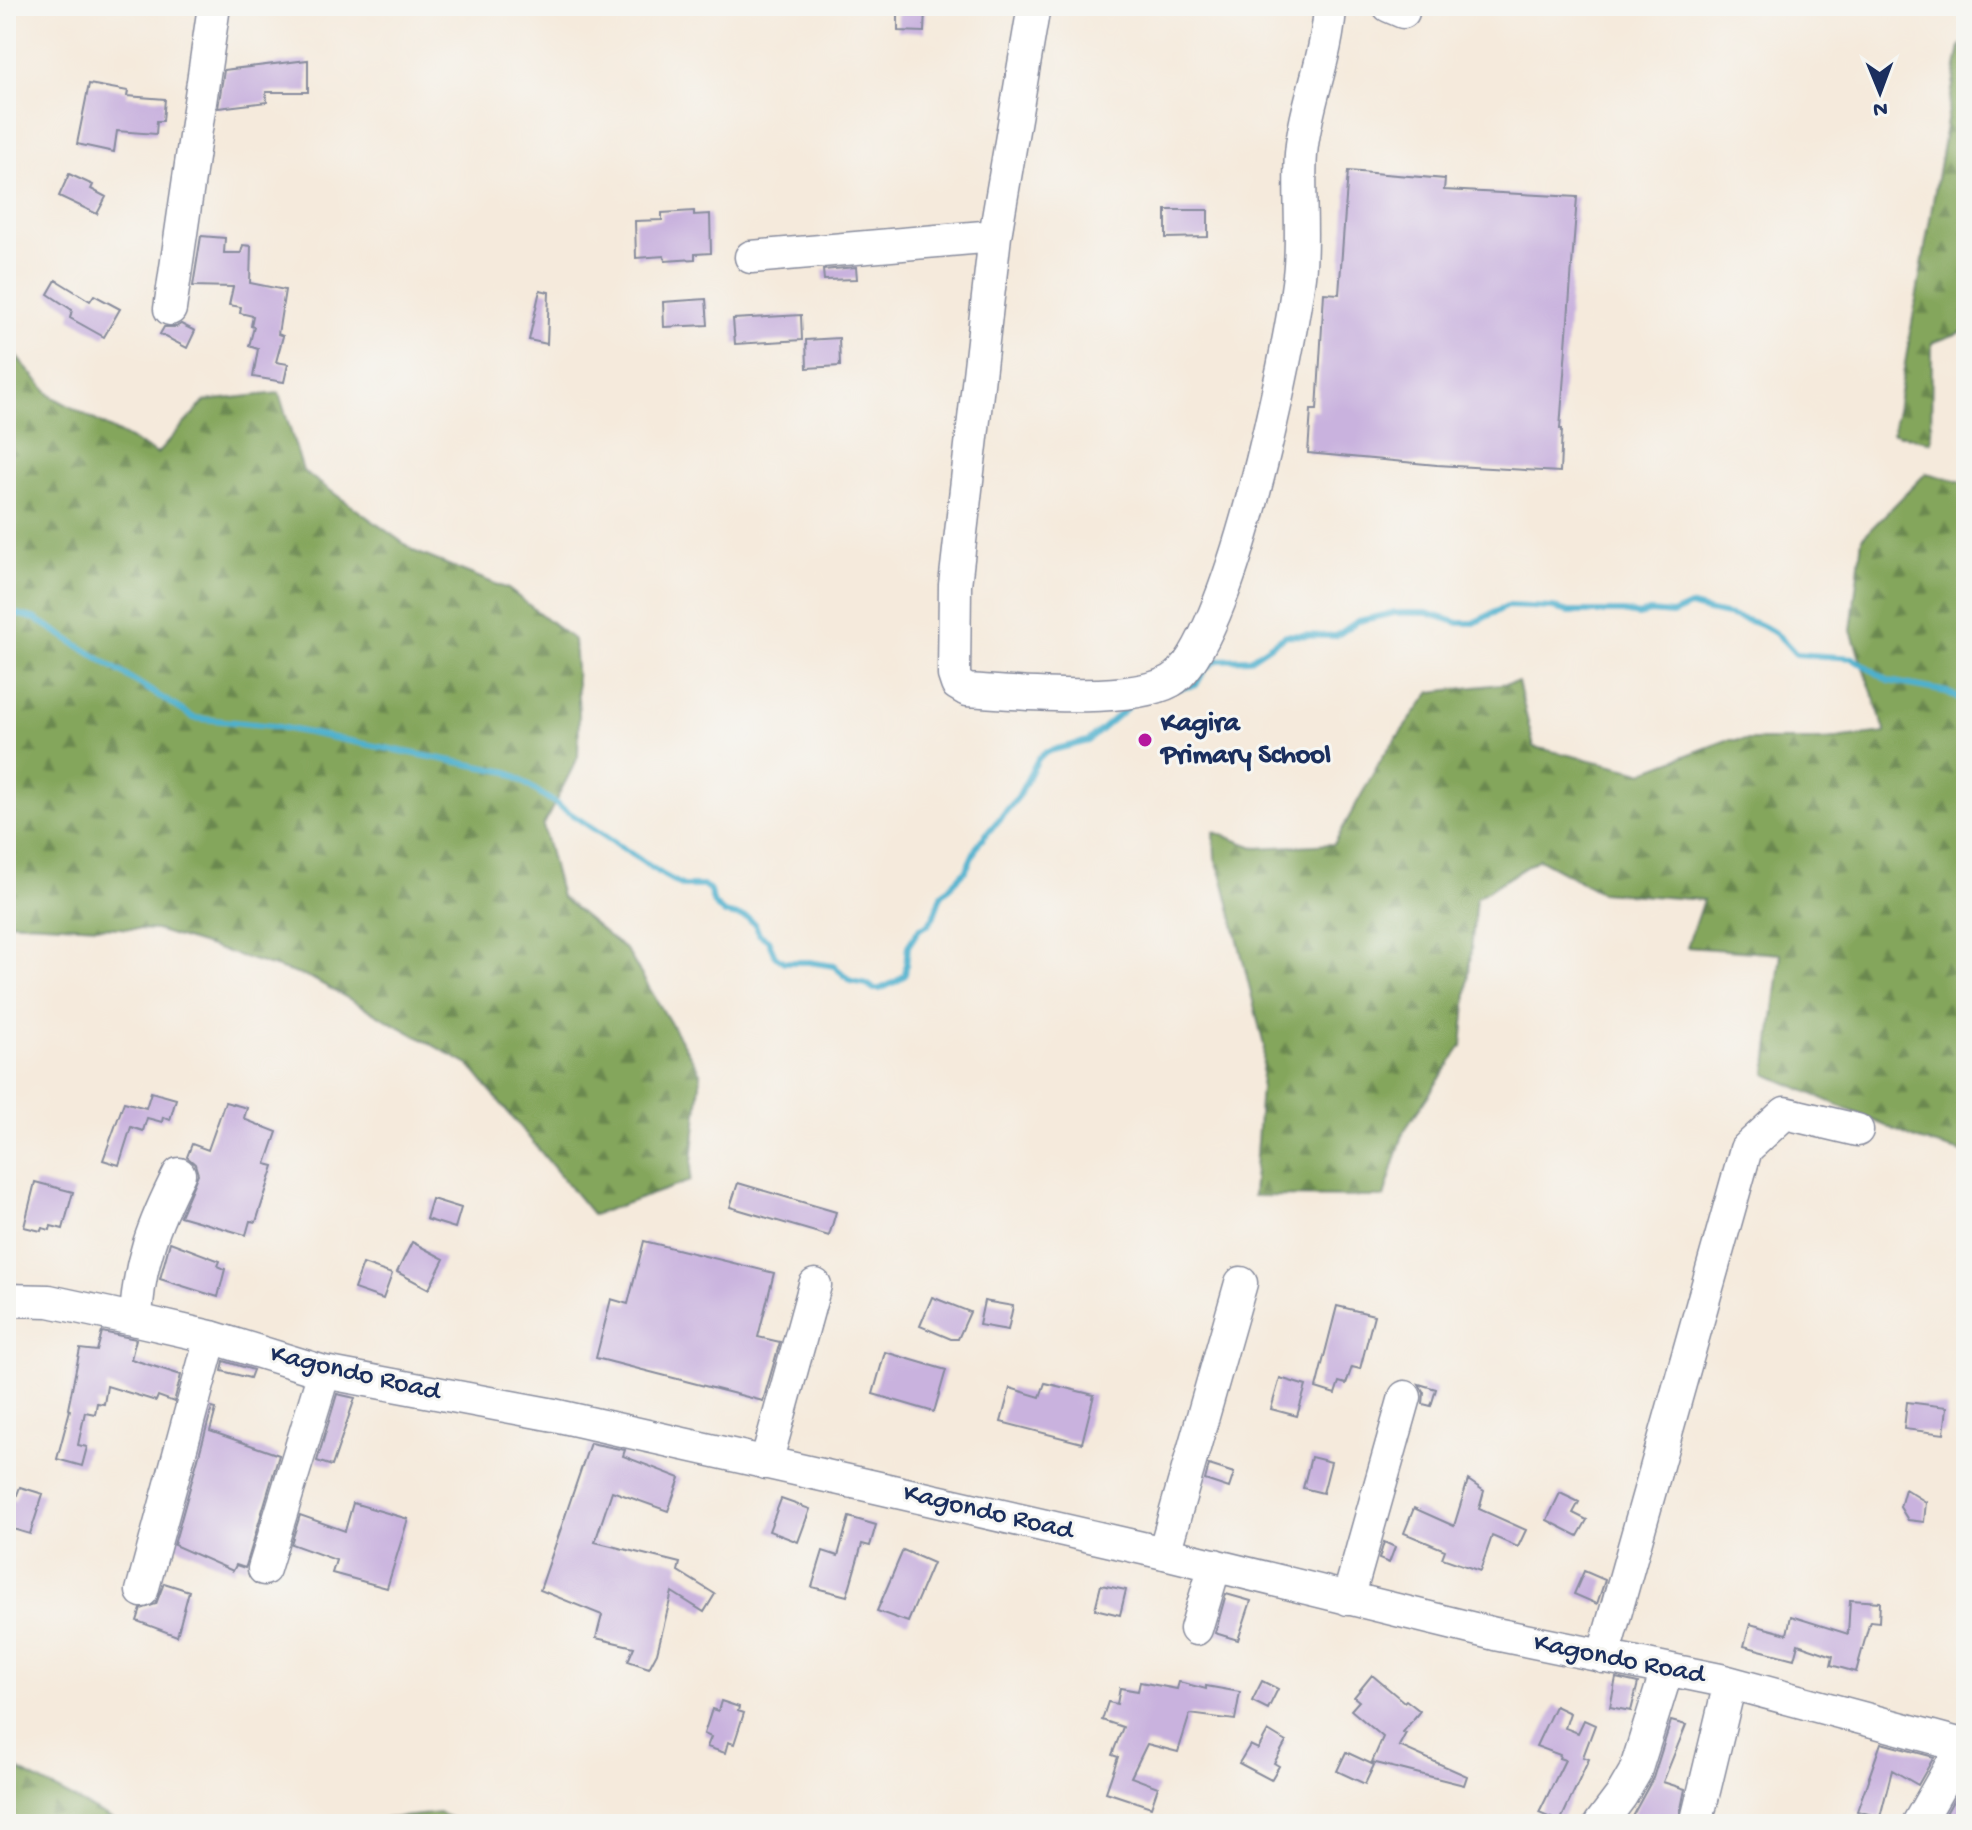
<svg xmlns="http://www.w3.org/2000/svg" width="1972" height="1830" viewBox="0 0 1972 1830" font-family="'Gochi Hand',sans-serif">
<defs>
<pattern id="forest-firs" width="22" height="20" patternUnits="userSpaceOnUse" patternTransform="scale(2)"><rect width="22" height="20" fill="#84a65c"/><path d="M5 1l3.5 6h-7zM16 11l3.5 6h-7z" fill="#6b884f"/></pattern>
</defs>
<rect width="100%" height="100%" fill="#f6f6f2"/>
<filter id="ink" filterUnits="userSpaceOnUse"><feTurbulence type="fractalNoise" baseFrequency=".0125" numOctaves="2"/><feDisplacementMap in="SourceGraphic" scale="16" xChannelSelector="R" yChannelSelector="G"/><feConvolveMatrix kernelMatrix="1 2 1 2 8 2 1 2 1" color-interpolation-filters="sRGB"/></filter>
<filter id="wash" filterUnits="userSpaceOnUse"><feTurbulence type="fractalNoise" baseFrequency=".006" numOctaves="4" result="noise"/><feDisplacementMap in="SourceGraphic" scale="32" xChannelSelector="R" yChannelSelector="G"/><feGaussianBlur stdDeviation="1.8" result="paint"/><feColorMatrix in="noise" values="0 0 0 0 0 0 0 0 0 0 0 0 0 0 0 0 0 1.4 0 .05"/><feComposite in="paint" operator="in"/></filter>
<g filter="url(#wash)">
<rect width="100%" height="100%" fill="#f5eadc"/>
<path fill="url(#forest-firs)" stroke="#506a5d" stroke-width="2" d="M 1960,45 L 1966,46 L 1966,336 L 1964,331 L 1932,343 L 1931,442 L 1893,433 Z
M 6,344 L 51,396 L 157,454 L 205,401 L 279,393 L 303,471 L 416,552 L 508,589 L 574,640 L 579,713 L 578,757 L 543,826 L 561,897 L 627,951 L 701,1074 L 690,1181 L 593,1215 L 469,1065 L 313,979 L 156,930 L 6,922 Z
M 1926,473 L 1966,483 L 1966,1153 L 1918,1140 L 1766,1074 L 1781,954 L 1687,947 L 1703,900 L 1600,892 L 1539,859 L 1476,898 L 1462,1046 L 1404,1131 L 1384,1197 L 1253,1196 L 1264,1046 L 1223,879 L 1215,858 L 1214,832 L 1257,848 L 1334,844 L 1383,756 L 1431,692 L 1518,682 L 1534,747 L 1642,772 L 1727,740 L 1825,740 L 1886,733 L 1851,631 L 1862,538 Z
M 6,1763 L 121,1824 L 6,1824 Z
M 439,1813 L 465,1824 L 339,1824 Z"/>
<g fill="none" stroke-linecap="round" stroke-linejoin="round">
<path stroke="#4eb0cd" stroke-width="6" d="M 6,611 L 36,619 L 194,718 L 273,726 L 508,772 L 663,875 L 683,886 L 704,886 L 709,889 L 714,904 L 724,913 L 747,918 L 755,924 L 759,934 L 768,940 L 775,956 L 784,962 L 809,962 L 834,966 L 851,981 L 867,984 L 874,989 L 880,989 L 897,981 L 905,975 L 908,946 L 920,928 L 928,925 L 933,918 L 941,896 L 966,870 L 978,844 L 1018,797 L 1038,759 L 1044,753 L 1053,750 L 1088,741 L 1129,706
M 1178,688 L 1196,685 L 1205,669 L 1217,660 L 1250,659 L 1286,635 L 1336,636 L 1358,621 L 1394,613 L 1427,613 L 1459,623 L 1474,623 L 1507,606 L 1553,608 L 1569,612 L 1623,612 L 1638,615 L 1650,612 L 1672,614 L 1690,606 C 1716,615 1748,616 1772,631 C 1781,636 1789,647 1796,654 L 1853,658 L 1889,681 L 1947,692 L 1966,702"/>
</g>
<g id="blocks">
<path fill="#c9b2de" d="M 898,9 L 925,9 L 924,32 L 898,31 Z
M 308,60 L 308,92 L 266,92 L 267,102 L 218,108 L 224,70 Z
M 89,84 L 128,91 L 127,96 L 165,99 L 163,121 L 157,121 L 156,134 L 117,131 L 114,152 L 77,144 Z
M 1348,171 L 1445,179 L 1444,190 L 1577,197 L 1560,429 L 1562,429 L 1560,472 L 1437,465 L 1308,453 L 1311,410 L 1317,410 L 1324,293 L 1339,294 Z
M 69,174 L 93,185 L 91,189 L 106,197 L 97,214 L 59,196 Z
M 1166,210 L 1208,210 L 1208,237 L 1166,238 Z
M 694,211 L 694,215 L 710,214 L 711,253 L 695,254 L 695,259 L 665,261 L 664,256 L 636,258 L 635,221 L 662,220 L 662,213 Z
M 201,236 L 225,238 L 224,253 L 241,253 L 243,245 L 251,246 L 250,283 L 285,290 L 278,334 L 283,336 L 276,362 L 288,364 L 284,382 L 253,377 L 258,349 L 249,346 L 254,327 L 251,326 L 253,316 L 240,313 L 241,307 L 229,305 L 233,287 L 193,286 Z
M 856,267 L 857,279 L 824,280 L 823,270 Z
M 56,280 L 90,301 L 94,295 L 120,309 L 104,337 L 70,318 L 72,310 L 48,294 Z
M 540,290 L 549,292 L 547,344 L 529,340 Z
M 706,299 L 708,325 L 664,327 L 663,302 Z
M 801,315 L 802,340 L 735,344 L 733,319 Z
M 181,324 L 195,331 L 187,348 L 160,334 L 164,327 L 176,327 Z
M 839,338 L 840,366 L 807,368 L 806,340 Z
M 151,1092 L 176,1099 L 170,1120 L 163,1117 L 162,1122 L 147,1118 L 143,1131 L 131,1127 L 119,1165 L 103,1160 L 124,1102 L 146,1108 Z
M 225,1102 L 247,1108 L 244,1118 L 246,1120 L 277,1132 L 266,1164 L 274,1166 L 256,1222 L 250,1221 L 246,1235 L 180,1216 L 198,1174 L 195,1164 L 187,1157 L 192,1144 L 208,1150 Z
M 35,1182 L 73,1192 L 63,1229 L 51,1226 L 50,1230 L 42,1228 L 41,1231 L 24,1227 Z
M 738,1183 L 836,1212 L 829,1236 L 730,1207 Z
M 432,1199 L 461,1208 L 455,1228 L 426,1219 Z
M 644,1241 L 774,1273 L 758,1337 L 780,1342 L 763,1401 L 596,1358 L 611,1299 L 628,1304 Z
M 170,1242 L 220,1261 L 218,1266 L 225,1269 L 218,1297 L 160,1279 Z
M 412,1242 L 444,1259 L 429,1289 L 397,1272 Z
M 363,1264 L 392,1274 L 383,1299 L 354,1289 Z
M 932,1297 L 970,1312 L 958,1339 L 951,1339 L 920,1326 Z
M 984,1301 L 1013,1306 L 1008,1330 L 979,1325 Z
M 1337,1306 L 1374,1315 L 1360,1369 L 1352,1367 L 1346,1384 L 1339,1382 L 1335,1394 L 1316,1388 Z
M 102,1332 L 136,1339 L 131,1359 L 181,1375 L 174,1402 L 158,1396 L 156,1401 L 107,1386 L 104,1404 L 97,1403 L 95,1414 L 85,1412 L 78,1445 L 87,1447 L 82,1466 L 57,1459 L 70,1410 L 68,1409 L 80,1349 L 97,1351 Z
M 885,1352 L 946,1370 L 934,1412 L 873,1394 Z
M 224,1361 L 253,1370 L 250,1378 L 222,1371 Z
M 1280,1378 L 1306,1386 L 1297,1416 L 1271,1409 Z
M 1045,1383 L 1094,1395 L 1082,1443 L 1001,1422 L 1010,1388 L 1040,1397 Z
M 1419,1384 L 1436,1389 L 1431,1406 L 1423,1404 L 1424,1393 Z
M 337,1394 L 355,1398 L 332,1466 L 317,1461 Z
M 1907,1402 L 1947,1407 L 1944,1434 L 1904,1429 Z
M 212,1408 L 216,1409 L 210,1431 L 279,1455 L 246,1566 L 245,1568 L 236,1565 L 233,1571 L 174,1545 Z
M 590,1443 L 625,1450 L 623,1456 L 680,1478 L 668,1511 L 612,1491 L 595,1542 L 680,1563 L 678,1571 L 715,1594 L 704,1612 L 672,1592 L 657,1653 L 649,1668 L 628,1661 L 634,1647 L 596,1638 L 602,1615 L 540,1590 Z
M 1311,1457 L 1331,1462 L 1323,1493 L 1303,1488 Z
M 1209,1465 L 1234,1473 L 1229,1488 L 1205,1480 Z
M 1468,1480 L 1484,1491 L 1479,1509 L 1526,1530 L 1518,1547 L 1492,1536 L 1480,1571 L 1442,1558 L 1445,1550 L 1404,1533 L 1414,1508 L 1454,1526 Z
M 20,1487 L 43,1494 L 30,1534 L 6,1527 L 6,1497 L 15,1500 Z
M 1905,1489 L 1926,1502 L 1924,1522 L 1908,1520 L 1900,1507 Z
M 1560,1493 L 1579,1502 L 1573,1513 L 1587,1520 L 1578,1536 L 1547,1520 Z
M 781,1499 L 810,1509 L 798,1542 L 769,1531 Z
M 353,1503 L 408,1519 L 387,1588 L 332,1573 L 336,1560 L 291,1544 L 300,1515 L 345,1531 Z
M 849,1517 L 876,1525 L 870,1546 L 862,1544 L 847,1596 L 812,1587 L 823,1551 L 838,1556 Z
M 1384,1542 L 1395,1547 L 1389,1563 L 1379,1559 Z
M 903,1550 L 933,1563 L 908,1622 L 877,1611 Z
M 1584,1571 L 1605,1580 L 1597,1604 L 1574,1594 Z
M 164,1583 L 189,1591 L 177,1636 L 137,1621 L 141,1609 L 156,1604 Z
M 1101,1585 L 1126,1590 L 1120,1615 L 1095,1609 Z
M 1226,1594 L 1251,1601 L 1238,1640 L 1215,1633 Z
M 1850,1600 L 1880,1602 L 1879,1622 L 1870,1621 L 1856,1672 L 1831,1665 L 1833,1656 L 1798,1644 L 1794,1659 L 1744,1646 L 1750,1624 L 1787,1634 L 1791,1616 L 1848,1634 Z
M 1372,1675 L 1404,1702 L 1406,1700 L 1420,1711 L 1403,1732 L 1406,1733 L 1399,1746 L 1467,1776 L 1464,1785 L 1372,1762 L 1383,1737 L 1351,1710 L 1359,1701 L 1354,1697 Z
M 1616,1678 L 1638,1683 L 1631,1711 L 1610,1707 Z
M 1262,1681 L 1278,1689 L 1268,1709 L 1252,1701 Z
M 1140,1682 L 1177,1689 L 1179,1682 L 1206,1689 L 1206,1686 L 1240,1692 L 1235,1720 L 1190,1714 L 1178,1752 L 1147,1744 L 1131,1777 L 1158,1787 L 1151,1807 L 1106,1792 L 1118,1757 L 1112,1755 L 1123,1727 L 1102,1720 L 1108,1702 L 1117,1704 L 1120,1688 L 1138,1691 Z
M 721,1701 L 739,1707 L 738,1711 L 744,1713 L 734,1744 L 728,1742 L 725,1753 L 707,1747 L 711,1737 L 704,1734 L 712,1709 L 718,1711 Z
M 1555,1706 L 1570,1713 L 1565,1728 L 1578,1733 L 1584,1720 L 1595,1725 L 1583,1757 L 1589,1759 L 1560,1822 L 1539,1813 L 1565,1760 L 1559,1758 L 1560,1755 L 1536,1746 Z
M 1671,1721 L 1686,1725 L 1663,1782 L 1685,1789 L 1678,1824 L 1669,1824 L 1650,1817 L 1647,1824 L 1628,1824 L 1653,1778 Z
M 1268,1731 L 1286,1742 L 1274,1763 L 1279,1766 L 1271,1780 L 1239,1763 L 1250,1745 L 1258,1749 Z
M 1881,1743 L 1934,1757 L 1918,1785 L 1892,1770 L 1880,1817 L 1857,1811 Z
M 1346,1752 L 1374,1765 L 1365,1784 L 1337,1771 Z
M 1966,1778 L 1966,1824 L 1940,1824 Z"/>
</g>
</g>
<g filter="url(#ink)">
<use href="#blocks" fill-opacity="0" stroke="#888c9d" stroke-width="2"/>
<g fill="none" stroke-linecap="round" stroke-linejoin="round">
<defs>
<path id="minor" d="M 1034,6 L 995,236 L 955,585 L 954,675 L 957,684 L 967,690 C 1016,693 1129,704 1171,681 C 1230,647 1290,349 1299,276 C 1304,236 1298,194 1301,154 C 1305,104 1328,57 1330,6
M 1389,6 L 1403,12
M 751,257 L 995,236
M 170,309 L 214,6
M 6,1300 L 49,1301 L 128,1318 L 211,1337 L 324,1372 L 554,1415 L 862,1484 L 1164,1553 L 1495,1634 L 1720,1680 L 1966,1746
M 136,1320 C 138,1264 154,1223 179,1174
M 766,1463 L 815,1285
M 1164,1553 L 1241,1283
M 264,1569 L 324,1372
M 142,1591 L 211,1337
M 1348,1599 L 1405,1397
M 1196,1629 L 1215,1565
M 1603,1657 L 1746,1149 L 1785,1113 L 1857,1130
M 1600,1824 L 1621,1796 L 1635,1772 L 1667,1670
M 1696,1824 L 1730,1683
M 1918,1824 L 1963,1745"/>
</defs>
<use href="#minor" stroke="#888c9d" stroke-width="35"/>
<use href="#minor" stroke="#fff" stroke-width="32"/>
</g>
</g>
<circle fill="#b5179e" stroke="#f6f6f2" stroke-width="3" cx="1145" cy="740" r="8"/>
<g text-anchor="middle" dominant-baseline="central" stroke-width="6" stroke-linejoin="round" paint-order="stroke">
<g font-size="28" font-weight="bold" fill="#1b2f5e" stroke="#f6f6f2" text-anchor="start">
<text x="1161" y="724">Kagira<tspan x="1161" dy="32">Primary School</tspan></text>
</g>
<g font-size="28" fill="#1b2f5e" stroke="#f6f6f2">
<text transform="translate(355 1374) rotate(13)">Kagondo Road</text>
<text transform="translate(988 1513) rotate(13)">Kagondo Road</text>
<text transform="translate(1619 1660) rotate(11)">Kagondo Road</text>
</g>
</g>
<rect width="1972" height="1830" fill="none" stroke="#f6f6f2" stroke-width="32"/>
<g transform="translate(1880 92) rotate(179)" stroke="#f6f6f2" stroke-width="6" paint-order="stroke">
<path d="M0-6L14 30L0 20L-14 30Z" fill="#1b2f5e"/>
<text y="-12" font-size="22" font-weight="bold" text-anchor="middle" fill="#1b2f5e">N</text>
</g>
</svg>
